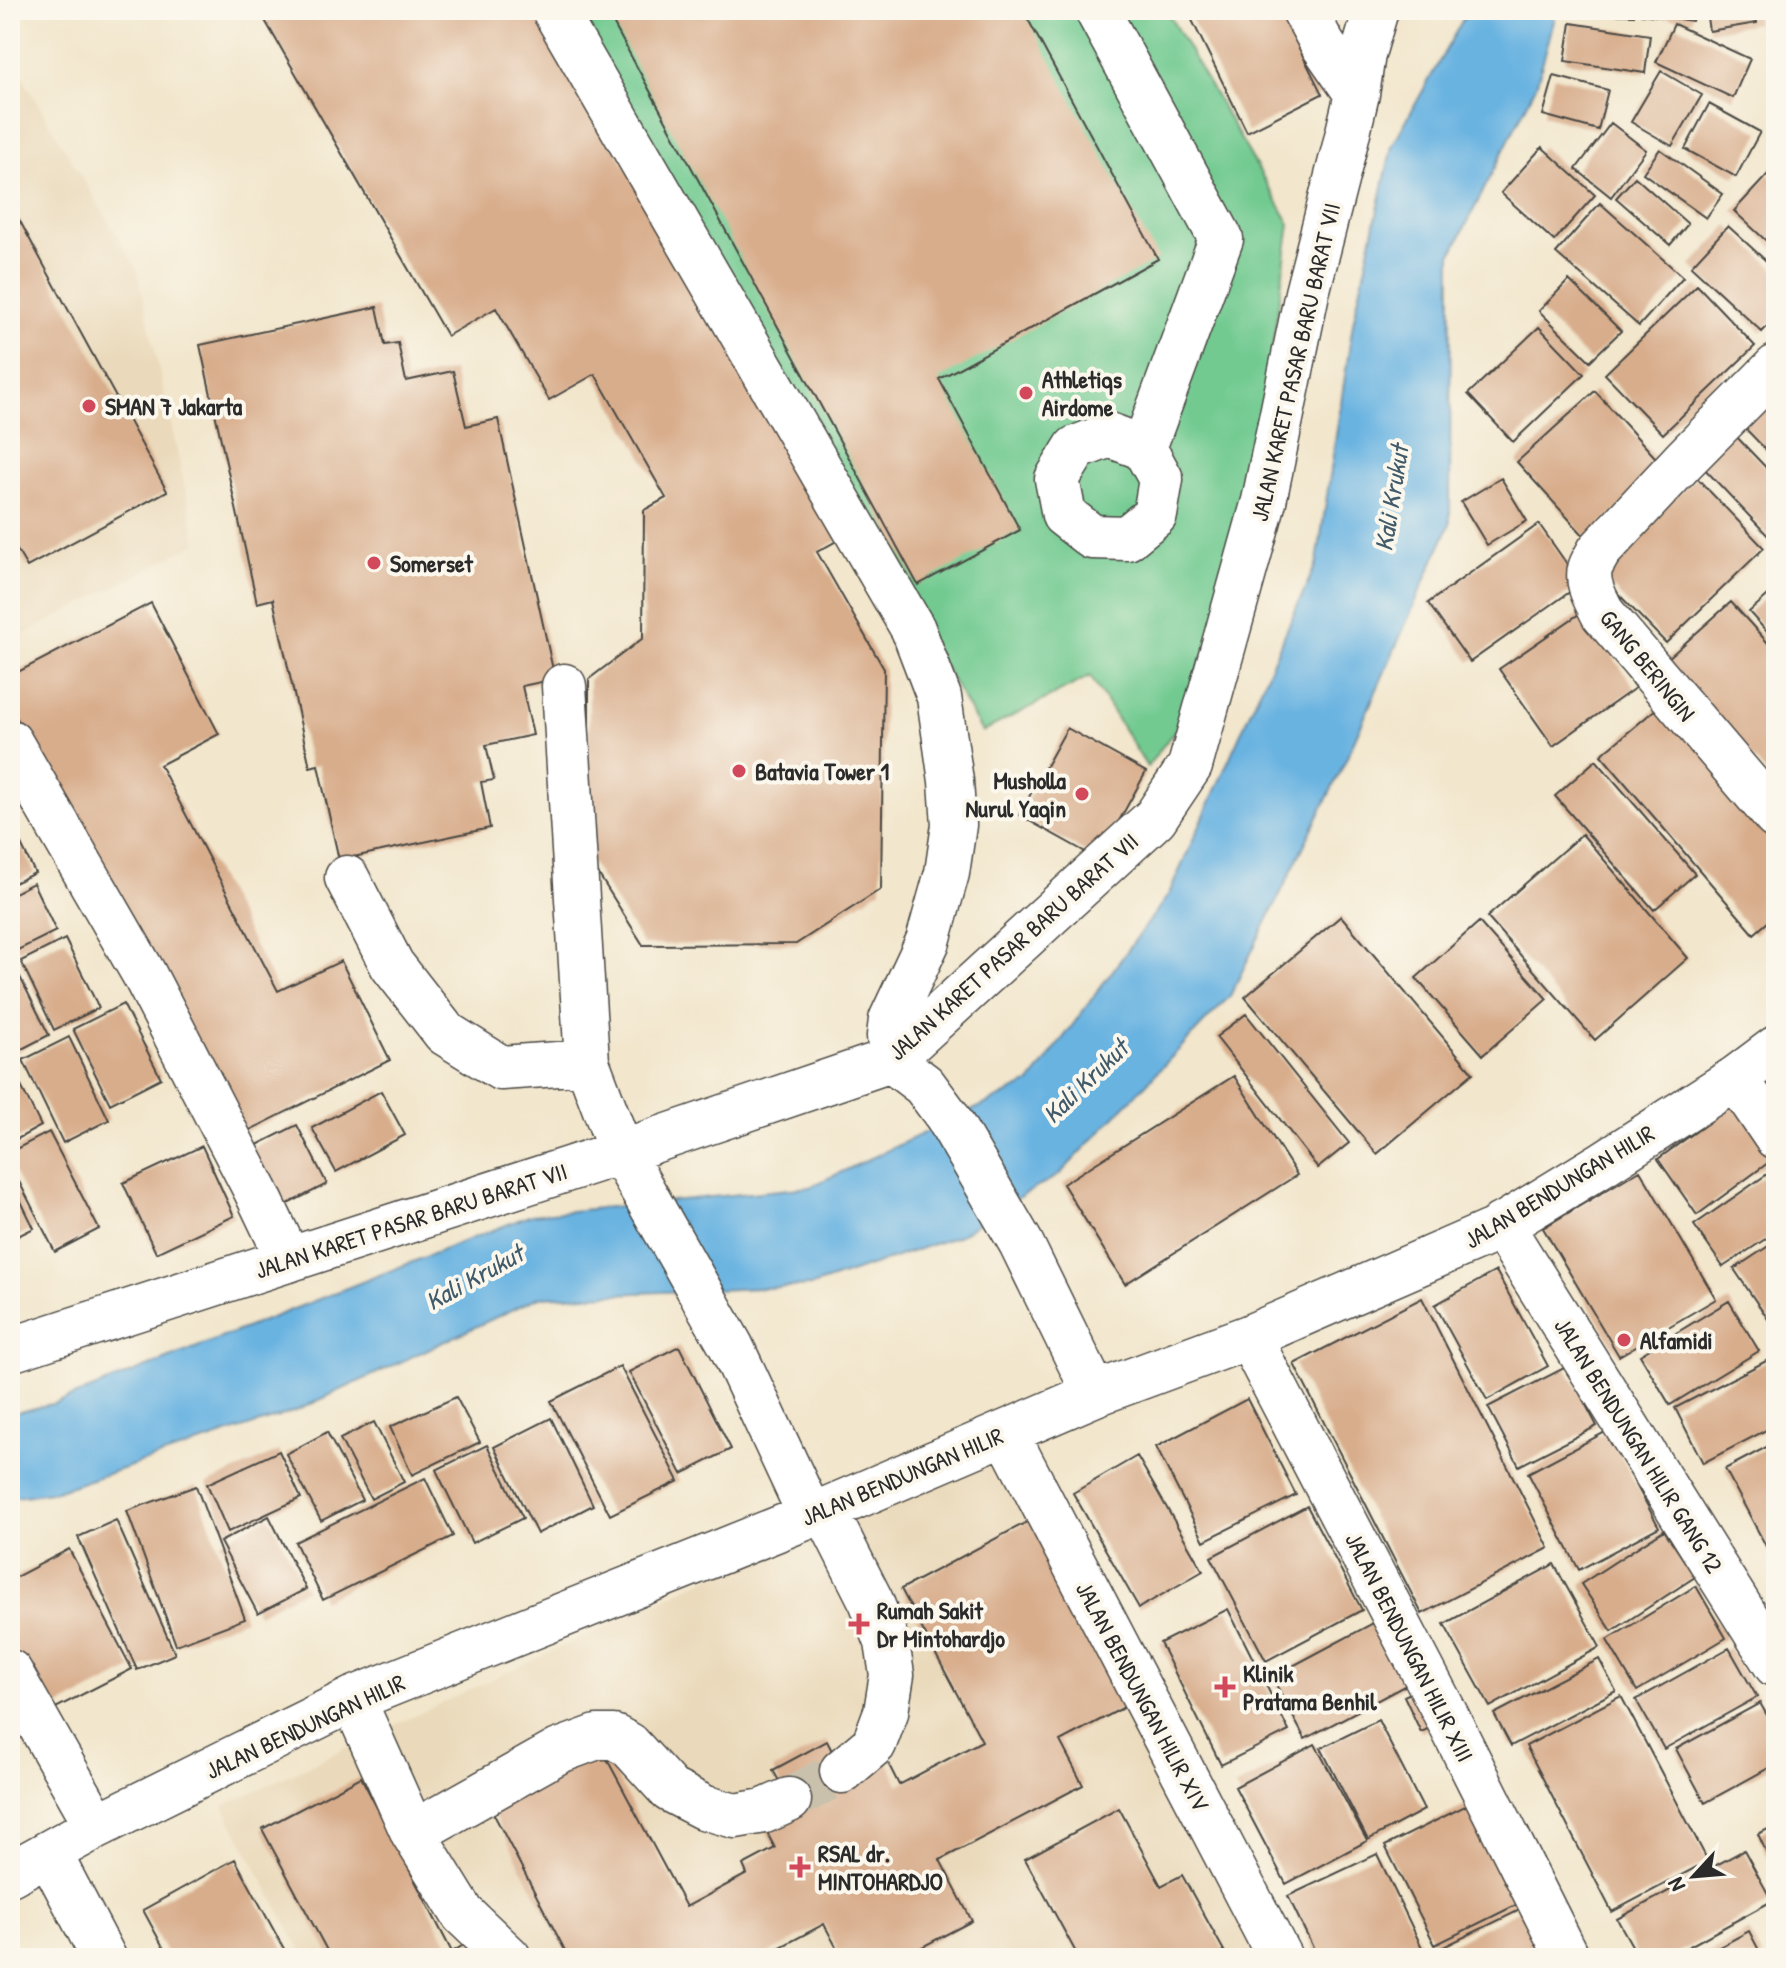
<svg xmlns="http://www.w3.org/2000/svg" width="1786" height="1968" viewBox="0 0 1786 1968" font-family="'Patrick Hand',sans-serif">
<rect width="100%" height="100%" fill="#fbf7ec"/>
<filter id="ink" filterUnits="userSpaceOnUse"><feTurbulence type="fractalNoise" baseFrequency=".0125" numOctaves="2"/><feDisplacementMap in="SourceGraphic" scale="16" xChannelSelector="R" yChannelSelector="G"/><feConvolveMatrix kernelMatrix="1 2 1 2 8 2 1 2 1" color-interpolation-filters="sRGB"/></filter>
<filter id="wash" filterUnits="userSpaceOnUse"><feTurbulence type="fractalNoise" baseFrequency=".006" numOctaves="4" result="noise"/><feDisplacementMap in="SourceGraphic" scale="32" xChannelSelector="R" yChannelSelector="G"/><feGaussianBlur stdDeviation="1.8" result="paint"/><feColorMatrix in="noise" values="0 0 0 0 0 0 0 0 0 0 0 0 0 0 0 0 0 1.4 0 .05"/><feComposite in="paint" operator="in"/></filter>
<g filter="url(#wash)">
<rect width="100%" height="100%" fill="#f2e6cc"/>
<path fill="#ead9ba" d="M 10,57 L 137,269 L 197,543 L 10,642 Z
M 1003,1439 L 1277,1958 L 305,1958 L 223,1806 Z"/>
<path fill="#72ca91" stroke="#4e7a5e" stroke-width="2" d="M 565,10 L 1166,10 L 1290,224 L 1241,563 L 1175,730 L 1147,767 L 1090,676 L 982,732 Z"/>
<path fill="#69b3e1" stroke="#4a6f86" stroke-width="2" d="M 1468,10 L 1557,10 L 1536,86 L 1451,255 L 1450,524 L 1343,766 L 1230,996 L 1059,1175 L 1002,1207 L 960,1235 L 812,1286 L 539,1297 L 296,1411 L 56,1491 L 10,1498 L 10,1414 L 56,1403 L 531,1215 L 810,1187 L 1030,1083 L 1169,894 L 1317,562 L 1353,323 L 1392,146 Z"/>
<g id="blocks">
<path fill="#d8ad8c" d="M 259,10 L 536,10 L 840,539 L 817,552 L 884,669 L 881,889 L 796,944 L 643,945 L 589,859 L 589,679 L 643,638 L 644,510 L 666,498 L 595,374 L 549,400 L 496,308 L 447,336 Z
M 606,10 L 1023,10 L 1158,259 L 939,379 L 1020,530 L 918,585 Z
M 1187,10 L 1280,10 L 1322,94 L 1247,132 Z
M 1581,10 L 1634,10 L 1634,15 L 1581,14 Z
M 1641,10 L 1694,10 L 1692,21 L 1641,14 Z
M 1706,10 L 1755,10 L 1757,23 L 1709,31 Z
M 1571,23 L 1650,35 L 1645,73 L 1565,61 Z
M 1674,24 L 1750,59 L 1733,98 L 1656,62 Z
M 1661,71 L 1702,95 L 1672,146 L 1631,122 Z
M 1554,76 L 1608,90 L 1598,130 L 1543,115 Z
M 1709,104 L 1760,132 L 1736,177 L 1685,149 Z
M 1611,123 L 1646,150 L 1611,197 L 1576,169 Z
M 1542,147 L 1595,195 L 1554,241 L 1501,193 Z
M 1660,149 L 1723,194 L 1706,218 L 1643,173 Z
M 1768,174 L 1776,182 L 1776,250 L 1734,211 Z
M 1635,177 L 1688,224 L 1670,245 L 1616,198 Z
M 10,203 L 167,491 L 27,567 L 14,545 L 10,547 Z
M 1600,203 L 1683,277 L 1639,326 L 1556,253 Z
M 1728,226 L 1776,270 L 1776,317 L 1762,332 L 1691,266 Z
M 1569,280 L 1621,331 L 1590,361 L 1539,311 Z
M 1697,285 L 1755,346 L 1663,434 L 1605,374 Z
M 377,307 L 385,345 L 398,343 L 406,381 L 453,371 L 466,426 L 498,419 L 555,679 L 522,686 L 533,735 L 486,745 L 494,780 L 481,782 L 490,828 L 339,860 L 318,765 L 310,767 L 273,599 L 257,603 L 200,345 Z
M 1539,327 L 1584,374 L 1513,442 L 1468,394 Z
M 1776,387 L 1776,460 L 1738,421 Z
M 1595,391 L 1664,467 L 1586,538 L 1517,462 Z
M 1732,432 L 1776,478 L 1776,536 L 1772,540 L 1700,464 Z
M 1696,477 L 1764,548 L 1666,643 L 1598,573 Z
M 1501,478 L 1527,521 L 1487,545 L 1461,502 Z
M 1539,524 L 1581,584 L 1470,662 L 1428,603 Z
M 1776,588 L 1776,642 L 1749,612 Z
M 1731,602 L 1776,652 L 1776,784 L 1666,660 Z
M 151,603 L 219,734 L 160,765 L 278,991 L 341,961 L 390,1060 L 234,1138 L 10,705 L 10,676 Z
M 1582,612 L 1635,688 L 1553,746 L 1499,669 Z
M 1663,703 L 1776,837 L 1776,915 L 1754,934 L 1601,755 Z
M 1067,728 L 1146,772 L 1098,859 L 1019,815 Z
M 1596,760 L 1695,874 L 1654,910 L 1555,796 Z
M 10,822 L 35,873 L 10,885 Z
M 1582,834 L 1688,958 L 1595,1040 L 1487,917 Z
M 33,883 L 56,931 L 18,950 L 10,933 L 10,895 Z
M 1341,916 L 1473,1073 L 1377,1154 L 1245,997 Z
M 1479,922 L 1547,999 L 1483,1055 L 1416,978 Z
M 65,939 L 99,1008 L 54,1030 L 21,961 Z
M 10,957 L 49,1035 L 10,1055 Z
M 123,1004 L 161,1078 L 110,1104 L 73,1029 Z
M 1246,1014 L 1349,1143 L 1318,1168 L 1216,1037 Z
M 69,1037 L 109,1120 L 63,1143 L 23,1060 Z
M 1234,1076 L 1297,1175 L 1125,1284 L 1063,1184 Z
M 21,1086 L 41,1126 L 10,1143 L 10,1092 Z
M 381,1091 L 405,1135 L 336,1172 L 312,1128 Z
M 1737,1102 L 1776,1157 L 1697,1215 L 1658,1159 Z
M 297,1125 L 327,1184 L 282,1207 L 251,1148 Z
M 49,1132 L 99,1229 L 55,1252 L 10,1164 L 10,1152 Z
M 202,1146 L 234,1216 L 156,1253 L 123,1183 Z
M 1776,1168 L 1776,1232 L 1723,1267 L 1694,1225 Z
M 1640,1170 L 1716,1299 L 1619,1356 L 1543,1228 Z
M 15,1189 L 34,1228 L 10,1240 L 10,1191 Z
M 1776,1241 L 1776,1331 L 1734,1269 Z
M 1496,1271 L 1548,1366 L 1487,1400 L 1435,1305 Z
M 1422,1298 L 1549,1548 L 1422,1614 L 1294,1364 Z
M 1729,1301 L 1759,1351 L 1670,1405 L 1640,1355 Z
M 679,1346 L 731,1449 L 682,1474 L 629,1372 Z
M 1776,1356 L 1776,1425 L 1703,1463 L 1675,1408 Z
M 620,1366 L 679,1481 L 610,1515 L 551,1401 Z
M 1566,1367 L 1597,1426 L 1519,1466 L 1488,1407 Z
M 456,1397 L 480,1442 L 412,1475 L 390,1427 Z
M 1247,1399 L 1296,1495 L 1204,1541 L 1156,1447 Z
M 551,1418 L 593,1505 L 537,1534 L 494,1447 Z
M 374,1422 L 404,1482 L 371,1499 L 340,1439 Z
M 1607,1431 L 1659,1527 L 1579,1570 L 1528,1473 Z
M 327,1432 L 362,1500 L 321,1521 L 286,1454 Z
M 1776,1442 L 1776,1565 L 1725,1469 Z
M 487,1445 L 523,1518 L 472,1543 L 436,1470 Z
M 279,1451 L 301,1498 L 228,1532 L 207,1484 Z
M 1137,1456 L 1203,1571 L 1139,1608 L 1073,1493 Z
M 425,1478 L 453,1536 L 323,1600 L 295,1542 Z
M 196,1486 L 245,1619 L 176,1645 L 127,1511 Z
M 1307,1506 L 1362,1610 L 1266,1661 L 1211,1557 Z
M 269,1516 L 306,1589 L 258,1614 L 220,1542 Z
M 1038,1516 L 1136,1701 L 1060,1741 L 1083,1785 L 940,1860 L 972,1921 L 901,1958 L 842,1958 L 824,1924 L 760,1958 L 569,1958 L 490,1807 L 601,1748 L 686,1907 L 747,1874 L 743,1865 L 775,1848 L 761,1821 L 792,1805 L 773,1770 L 827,1741 L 842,1771 L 883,1753 L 899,1785 L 982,1741 L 901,1589 Z
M 116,1520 L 175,1654 L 137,1670 L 78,1537 Z
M 1664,1530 L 1695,1577 L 1612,1631 L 1581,1584 Z
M 69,1549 L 132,1669 L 48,1712 L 10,1638 L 10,1580 Z
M 1554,1564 L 1600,1647 L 1490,1707 L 1444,1624 Z
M 1696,1586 L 1726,1638 L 1637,1691 L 1607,1640 Z
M 1228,1609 L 1289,1731 L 1221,1765 L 1160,1643 Z
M 1377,1621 L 1410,1683 L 1305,1739 L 1272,1677 Z
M 1729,1648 L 1757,1697 L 1664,1749 L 1636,1700 Z
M 1599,1659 L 1616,1691 L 1511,1746 L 1494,1714 Z
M 1428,1685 L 1444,1722 L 1421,1732 L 1404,1696 Z
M 1621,1696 L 1708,1861 L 1612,1912 L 1526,1746 Z
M 1760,1703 L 1776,1731 L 1776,1764 L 1705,1803 L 1676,1749 Z
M 1378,1720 L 1424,1810 L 1368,1840 L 1321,1748 Z
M 1315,1744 L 1367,1841 L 1286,1884 L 1235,1787 Z
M 361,1777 L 452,1952 L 475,1938 L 485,1958 L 331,1958 L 262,1829 Z
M 1469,1804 L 1520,1903 L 1435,1945 L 1385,1846 Z
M 1119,1808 L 1161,1886 L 1182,1875 L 1228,1958 L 1079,1958 L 1025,1859 Z
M 1776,1825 L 1776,1874 L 1758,1834 Z
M 1744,1850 L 1772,1901 L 1668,1958 L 1639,1958 L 1617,1919 Z
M 1377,1854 L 1427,1958 L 1318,1958 L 1288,1896 Z
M 235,1859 L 289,1958 L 169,1958 L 143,1910 Z
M 1532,1904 L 1552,1948 L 1531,1958 L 1436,1958 L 1433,1952 Z
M 1749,1931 L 1763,1958 L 1699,1958 Z"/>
</g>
</g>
<g filter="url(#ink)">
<use href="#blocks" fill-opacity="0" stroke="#494743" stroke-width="2"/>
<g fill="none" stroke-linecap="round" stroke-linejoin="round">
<path stroke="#cac1ac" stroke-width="44" stroke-dasharray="44 22" stroke-linecap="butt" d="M 789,1800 L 842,1771"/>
<defs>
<path id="minor" d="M 554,10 L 913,629 L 939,697 L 951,781 L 954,825 L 947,873 L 928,941 L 891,1020 L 889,1036 L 891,1060
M 1097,10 L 1221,239 L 1144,448 L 1161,479 L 1155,515 L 1127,538 L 1092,537 L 1064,515 L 1057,479 L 1076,448 L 1109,435 L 1144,448
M 1304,10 L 1323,45 L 1357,94
M 1776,367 L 1684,460 L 1599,551 C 1596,557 1591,564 1590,569 C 1586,585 1597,601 1603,614 L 1776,817
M 564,686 L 587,1062 L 621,1152 L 731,1346 L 810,1515
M 10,742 L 144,974 L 256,1191 L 289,1260
M 347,878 L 392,965 L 445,1033 L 501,1068 L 587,1062
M 891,1060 L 924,1085 L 947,1116 L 1021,1243 L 1095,1394
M 1736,1078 L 1776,1137
M 1501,1225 L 1776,1665
M 1249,1337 L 1445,1713 L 1568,1958
M 10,1350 L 621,1152 L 891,1060 L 1155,818 L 1190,766 L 1264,501 L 1307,293 L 1344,149 L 1357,94 L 1363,54 L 1376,10
M 1006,1433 L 1280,1958
M 825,1510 L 871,1601 L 887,1642 L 892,1675 L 886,1712 L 874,1744 L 842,1771
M 10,1672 L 97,1826
M 353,1699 L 413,1833 L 463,1914 L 509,1958
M 413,1833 L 559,1751 L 597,1737 L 614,1737 L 629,1745 L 670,1790 L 703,1807 L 735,1816 L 764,1811 L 789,1800
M 49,1853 L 104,1958
M 10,1874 L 97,1826 L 353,1699 L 825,1510 L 1095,1394 L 1249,1337 L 1493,1231 L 1604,1163 L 1736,1078 L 1776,1048"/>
</defs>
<use href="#minor" stroke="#494743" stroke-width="47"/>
<use href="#minor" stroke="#fff" stroke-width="44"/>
</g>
</g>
<g fill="#d1495b" stroke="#fbf7ec" stroke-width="3">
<circle cx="1026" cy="393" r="8"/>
<circle cx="89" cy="406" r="8"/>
<circle cx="374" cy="563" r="8"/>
<circle cx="739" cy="771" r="8"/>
<circle cx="1082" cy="794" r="8"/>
<circle cx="1624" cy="1340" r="8"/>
<path d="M855 1612h8v8h8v8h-8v8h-8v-8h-8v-8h8z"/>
<path d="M1221 1675h8v8h8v8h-8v8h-8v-8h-8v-8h8z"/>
<path d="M796 1855h8v8h8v8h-8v8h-8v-8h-8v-8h8z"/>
</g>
<g text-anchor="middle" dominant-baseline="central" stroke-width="8" stroke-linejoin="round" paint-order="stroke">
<g font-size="24" fill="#2b2b2b" stroke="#fbf7ec">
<text transform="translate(1295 362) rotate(-77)">JALAN KARET PASAR BARU BARAT VII</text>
<text transform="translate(1648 665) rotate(51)">GANG BERINGIN</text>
<text transform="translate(1013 946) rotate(-42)">JALAN KARET PASAR BARU BARAT VII</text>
<text transform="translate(1559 1186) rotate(-31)">JALAN BENDUNGAN HILIR</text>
<text transform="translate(411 1220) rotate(-18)">JALAN KARET PASAR BARU BARAT VII</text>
<text transform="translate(1639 1445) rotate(58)">JALAN BENDUNGAN HILIR GANG 12</text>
<text transform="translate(902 1476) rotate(-23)">JALAN BENDUNGAN HILIR</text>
<text transform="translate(1410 1647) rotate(63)">JALAN BENDUNGAN HILIR XIII</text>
<text transform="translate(1143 1696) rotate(62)">JALAN BENDUNGAN HILIR XIV</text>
<text transform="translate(305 1726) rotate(-25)">JALAN BENDUNGAN HILIR</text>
</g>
<g font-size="24" font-weight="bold" fill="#2b2b2b" stroke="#fbf7ec" text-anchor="start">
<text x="1042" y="379">Athletiqs<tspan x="1042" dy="28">Airdome</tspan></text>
<text x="105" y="406">SMAN 7 Jakarta</text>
<text x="390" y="563">Somerset</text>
<text x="755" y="771">Batavia Tower 1</text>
<text x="1066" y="780" text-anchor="end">Musholla<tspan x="1066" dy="28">Nurul Yaqin</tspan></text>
<text x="1640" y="1340">Alfamidi</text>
<text x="877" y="1610">Rumah Sakit<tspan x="877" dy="28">Dr Mintohardjo</tspan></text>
<text x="1243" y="1673">Klinik<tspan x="1243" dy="28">Pratama Benhil</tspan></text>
<text x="818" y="1853">RSAL dr.<tspan x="818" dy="28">MINTOHARDJO</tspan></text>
</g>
<g font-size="26" font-style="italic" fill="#415b6b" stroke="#fbf7ec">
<text transform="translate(1391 498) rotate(-81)">Kali Krukut</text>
<text transform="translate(1085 1081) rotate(-44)">Kali Krukut</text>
<text transform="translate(474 1277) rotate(-29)">Kali Krukut</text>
</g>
</g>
<rect width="1786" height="1968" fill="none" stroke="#fbf7ec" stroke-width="40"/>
<g transform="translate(1694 1876) rotate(244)" stroke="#fbf7ec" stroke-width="6" paint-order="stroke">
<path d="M0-6L14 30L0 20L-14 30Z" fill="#2b2b2b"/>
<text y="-12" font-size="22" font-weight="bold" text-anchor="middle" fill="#2b2b2b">N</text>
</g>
</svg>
